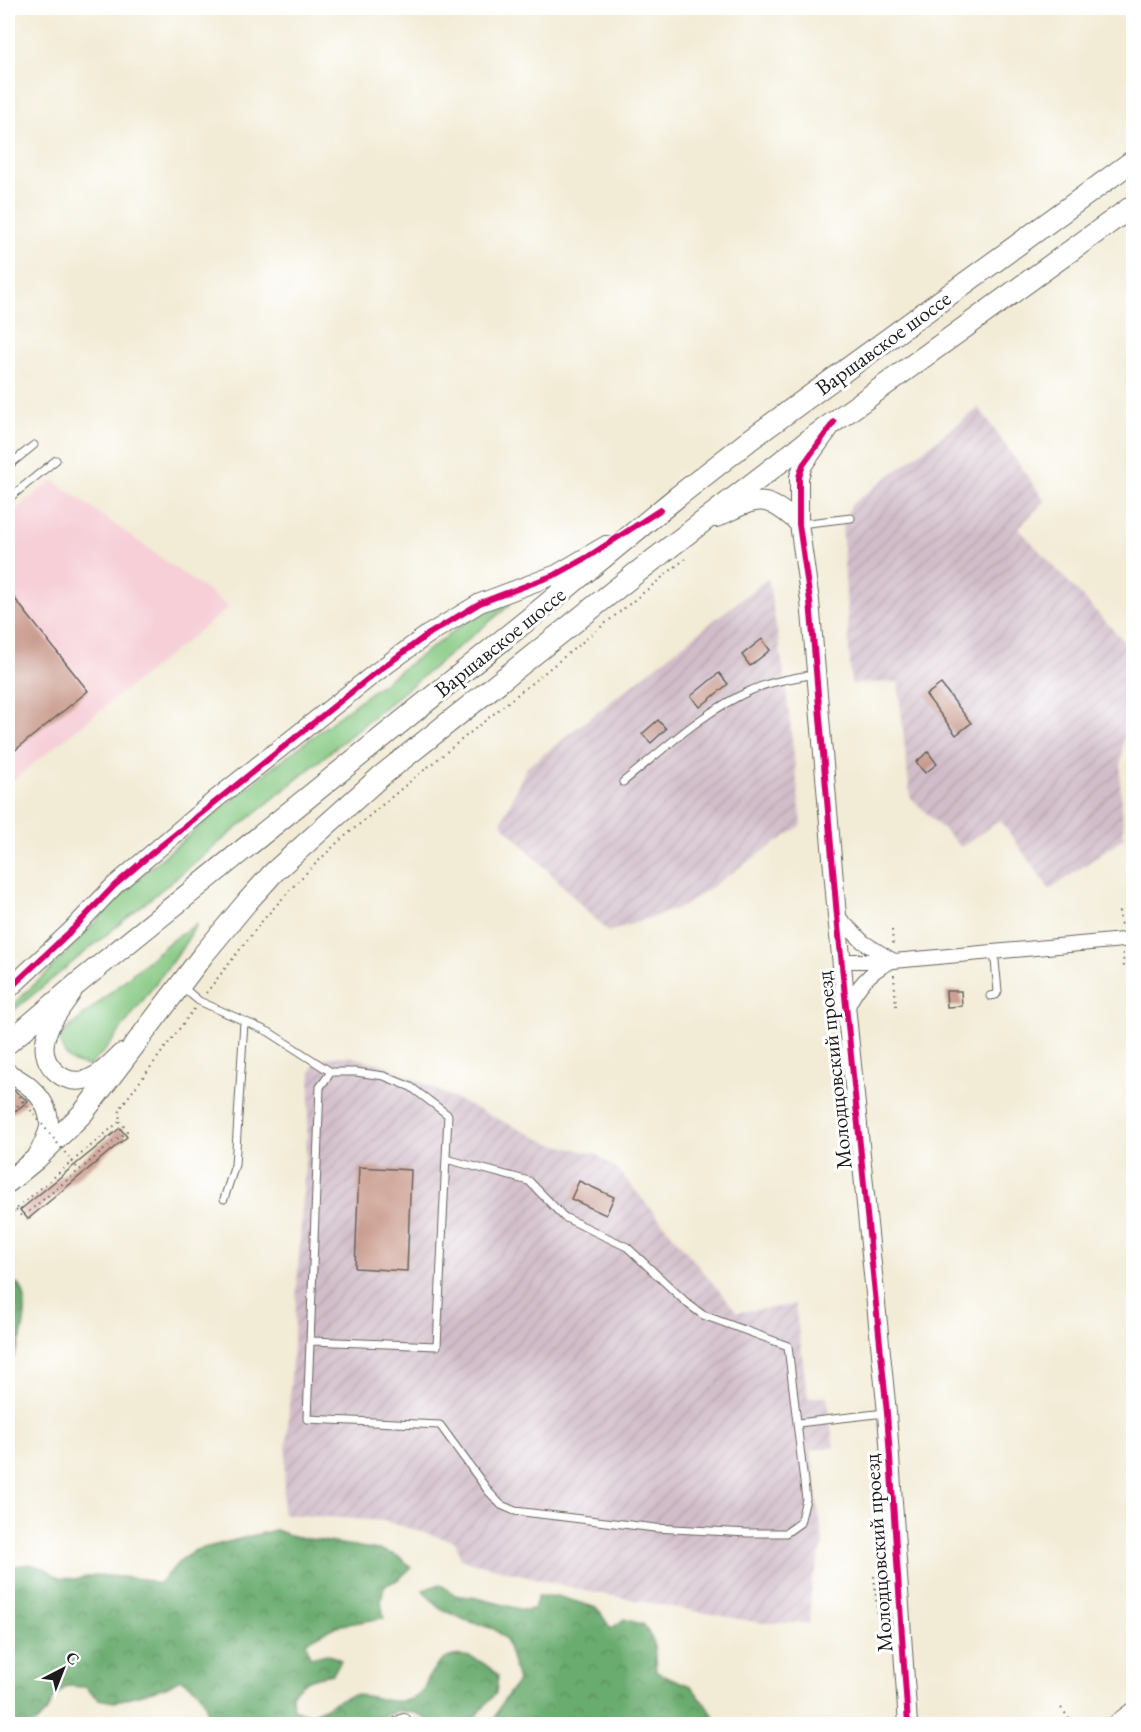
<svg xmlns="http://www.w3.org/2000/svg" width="1141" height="1732" viewBox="0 0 1141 1732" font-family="'EB Garamond',serif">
<defs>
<pattern id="industrial-furrows" width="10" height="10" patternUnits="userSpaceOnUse" patternTransform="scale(1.5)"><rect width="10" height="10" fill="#d1bdc9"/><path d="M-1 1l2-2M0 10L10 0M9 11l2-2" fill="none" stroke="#b3a2ac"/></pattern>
<pattern id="forest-crowns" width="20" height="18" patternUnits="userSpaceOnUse" patternTransform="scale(1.5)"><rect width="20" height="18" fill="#6bac6f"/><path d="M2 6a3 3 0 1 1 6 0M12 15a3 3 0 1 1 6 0" fill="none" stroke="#578b5a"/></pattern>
</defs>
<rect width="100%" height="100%" fill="#fff"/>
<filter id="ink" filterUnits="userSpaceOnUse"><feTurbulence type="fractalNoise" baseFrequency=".0167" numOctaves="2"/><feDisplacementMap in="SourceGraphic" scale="12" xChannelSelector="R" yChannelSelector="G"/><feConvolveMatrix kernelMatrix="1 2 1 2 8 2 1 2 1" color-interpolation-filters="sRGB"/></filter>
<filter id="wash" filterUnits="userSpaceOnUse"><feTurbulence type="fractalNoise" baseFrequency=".008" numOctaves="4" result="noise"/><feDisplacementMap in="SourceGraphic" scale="24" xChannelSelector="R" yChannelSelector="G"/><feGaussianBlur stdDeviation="1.35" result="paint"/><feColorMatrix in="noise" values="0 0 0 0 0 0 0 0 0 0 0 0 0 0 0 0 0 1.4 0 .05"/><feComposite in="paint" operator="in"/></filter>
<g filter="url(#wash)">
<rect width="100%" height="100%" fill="#f2ebd5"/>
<path fill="#f6cfd7" d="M 53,480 L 229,607 L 8,784 L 8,516 Z"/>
<path fill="url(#industrial-furrows)" d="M 979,408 L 1045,501 L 1018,528 L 1133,651 L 1133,693 L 1123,740 L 1120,782 L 1124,837 L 1050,890 L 1000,820 L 961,847 L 910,797 L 898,682 L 851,684 L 842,525 L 852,504 Z
M 768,578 L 785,680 L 802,825 L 682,907 L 608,932 L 501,823 L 526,768 Z
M 349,1056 L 384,1065 L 549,1143 L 596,1154 L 619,1171 L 737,1312 L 795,1305 L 808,1398 L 827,1396 L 834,1447 L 811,1450 L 823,1545 L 812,1580 L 809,1623 L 761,1623 L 585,1591 L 460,1559 L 456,1542 L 384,1521 L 282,1514 L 311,1072 L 316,1063 L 328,1057 Z"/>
<path fill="#84c881" stroke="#50724e" stroke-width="1.5" d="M 510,602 L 510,605 L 8,1015 L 8,1009 L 48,972 L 134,881 L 259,778 L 368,694 L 468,621 Z
M 197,924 L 182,948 L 107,1048 L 89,1066 C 70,1063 67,1060 60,1043 L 62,1034 L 172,940 Z"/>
<path fill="url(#forest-crowns)" stroke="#446446" stroke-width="1.5" d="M 8,1278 C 11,1280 17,1283 20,1286 C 32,1302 21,1352 8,1364 Z
M 275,1530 L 292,1536 L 384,1551 L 400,1557 L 411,1568 L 399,1579 L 384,1586 L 381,1601 L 384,1618 L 336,1626 L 306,1642 L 310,1657 L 327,1654 L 341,1660 L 333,1674 C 314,1677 305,1679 292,1694 L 293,1709 L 310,1715 C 323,1710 344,1694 356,1695 C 374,1695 393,1706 411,1699 C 426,1693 423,1687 430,1675 C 448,1644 478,1654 498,1676 L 496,1693 L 475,1717 L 465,1724 L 434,1724 L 416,1713 L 400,1711 L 358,1724 L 202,1724 L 208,1714 C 203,1694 199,1688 180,1679 L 166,1687 L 114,1702 L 98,1699 L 85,1687 L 67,1686 L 55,1696 L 48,1710 L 35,1724 L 8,1724 L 8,1567 L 30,1564 L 46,1569 L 59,1578 L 78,1579 L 95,1575 L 144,1579 L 158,1584 L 182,1559 L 196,1550 Z
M 440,1584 L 455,1595 L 477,1598 L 523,1610 L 534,1609 L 538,1596 L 557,1596 L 597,1608 L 611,1629 L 624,1619 L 644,1625 L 654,1643 L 656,1672 L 691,1686 L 714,1716 L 692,1724 L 499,1724 L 495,1718 L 502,1703 L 518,1681 L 506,1639 L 494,1629 L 465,1620 L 439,1608 L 423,1590 Z"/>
<g id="blocks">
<path fill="#c8988a" d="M 8,590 L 88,691 L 8,756 Z
M 762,639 L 770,650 L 750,666 L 742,655 Z
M 719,673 L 728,684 L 700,707 L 691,696 Z
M 941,684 L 971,723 L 956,735 L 926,695 Z
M 658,720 L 666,729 L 651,743 L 642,734 Z
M 928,752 L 937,764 L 925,773 L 916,762 Z
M 946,991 L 961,991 L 962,1006 L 947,1007 Z
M 11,1088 L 28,1101 L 8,1117 L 8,1091 Z
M 120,1128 L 127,1137 L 28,1219 L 20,1210 Z
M 359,1167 L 411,1170 L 407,1271 L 355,1268 Z
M 579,1181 L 614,1197 L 606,1215 L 571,1199 Z"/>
</g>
</g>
<g filter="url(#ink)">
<use href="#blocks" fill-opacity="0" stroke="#67645d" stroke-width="1.5"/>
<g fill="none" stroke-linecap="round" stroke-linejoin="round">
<defs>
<path id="lane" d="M 8,466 L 34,445
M 8,499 L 56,460
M 800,524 L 851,518
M 623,782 C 664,749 703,711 752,690 C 771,681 794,678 815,674
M 181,986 L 199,1001 L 269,1032 L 331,1072 L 356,1072 L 384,1076 L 411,1087 L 448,1115 L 437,1346 L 311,1341
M 990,996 L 996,995 L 998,991 L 994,951
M 331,1072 L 320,1087 L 307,1419 L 440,1425 L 489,1492 L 501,1505 L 515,1511 L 655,1528 L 748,1533 L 786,1533 L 800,1523 L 806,1499 L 788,1346 L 703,1315 L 688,1304 L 627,1247 L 564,1217 L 529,1181 L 446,1159
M 224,1199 L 235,1165 L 244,1022
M 798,1423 L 885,1413"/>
<path id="street" d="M 837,916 L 863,942 L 892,960
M 841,961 L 894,961 L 1134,939
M 847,1008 C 857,987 869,972 890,962
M 398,1724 L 404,1721
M 1113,1724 L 1134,1708"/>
<path id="secondary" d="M 829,429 L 803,465 L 799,477 L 799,524 L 810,601 L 837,916 L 887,1413 L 908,1724
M 716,518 C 758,499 762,491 799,524
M 8,990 L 73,929 L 114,886 L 216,799 L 374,674 L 427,635 L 480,603 L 557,574 L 606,545
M 72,993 C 62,1008 48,1024 45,1042 C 41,1064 62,1085 84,1080 C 99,1077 111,1062 121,1053
M 8,1073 C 28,1083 50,1100 49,1126 C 48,1136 40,1148 37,1157"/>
<path id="primary" d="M 8,1043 L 77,984 L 536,613 L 677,497 L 751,439 L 1134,160
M 8,1182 L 36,1159 L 83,1113 L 203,955 L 247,902 L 274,872 L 380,777 L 635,574 L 809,440 L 1134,205"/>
</defs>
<use href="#lane" stroke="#67645d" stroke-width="9"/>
<use href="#street" stroke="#67645d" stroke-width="16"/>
<use href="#secondary" stroke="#67645d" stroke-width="20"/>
<use href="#primary" stroke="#67645d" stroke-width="23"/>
<path stroke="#67645d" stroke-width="2" stroke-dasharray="1.5 4.5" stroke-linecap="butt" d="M 8,449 L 11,446
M 1119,911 L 1121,926
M 892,930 L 893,945
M 1123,953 L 1124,968
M 894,975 L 896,1006
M 206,993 L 263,920 L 300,879 L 337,843 L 413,779 L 685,559
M 8,1097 L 12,1093
M 8,1106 L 9,1104 L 11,1107 L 8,1109
M 8,1114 L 23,1101
M 16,1210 L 22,1217 L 127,1131 L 120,1121
M 8,1216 L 120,1121 L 119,1113 L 123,1104 L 194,1009
M 874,1576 L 880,1642
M 1061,1708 L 1074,1724"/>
<use href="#lane" stroke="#fff" stroke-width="7"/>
<use href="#street" stroke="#fff" stroke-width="14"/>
<use href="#secondary" stroke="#fff" stroke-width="18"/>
<use href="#primary" stroke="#fff" stroke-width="21"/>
<path stroke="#67645d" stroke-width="2" stroke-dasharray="1.5 4.5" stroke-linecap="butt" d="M 8,1082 L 79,1170"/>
<defs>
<path id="cycleway" d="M 834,422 L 803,465 L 799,477 L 799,524 L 810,601 L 837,916 L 887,1413 L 908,1724
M 8,990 L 73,929 L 114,886 L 152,853 L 374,674 L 427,635 L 480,603 L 557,574 L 586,558 L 660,510"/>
</defs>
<use href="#cycleway" stroke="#fff" stroke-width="10"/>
<use href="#cycleway" stroke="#d6006c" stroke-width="6"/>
</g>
</g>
<g text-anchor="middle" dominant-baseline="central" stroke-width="6" stroke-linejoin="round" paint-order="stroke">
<g font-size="22" fill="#1c1c1c" stroke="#fff">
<text transform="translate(883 343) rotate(-36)">Варшавское шоссе</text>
<text transform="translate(500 642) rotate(-39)">Варшавское шоссе</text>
<text transform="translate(834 1070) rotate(-96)">Молодцовский проезд</text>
<text transform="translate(878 1553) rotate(-94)">Молодцовский проезд</text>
</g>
</g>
<rect width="1141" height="1732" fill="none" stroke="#fff" stroke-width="30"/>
<g transform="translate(63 1669) rotate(42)" stroke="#ffffff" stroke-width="4.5" paint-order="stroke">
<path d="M0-4.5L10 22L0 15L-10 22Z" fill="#1c1c1c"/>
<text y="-9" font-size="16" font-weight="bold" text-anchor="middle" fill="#1c1c1c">С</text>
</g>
</svg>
